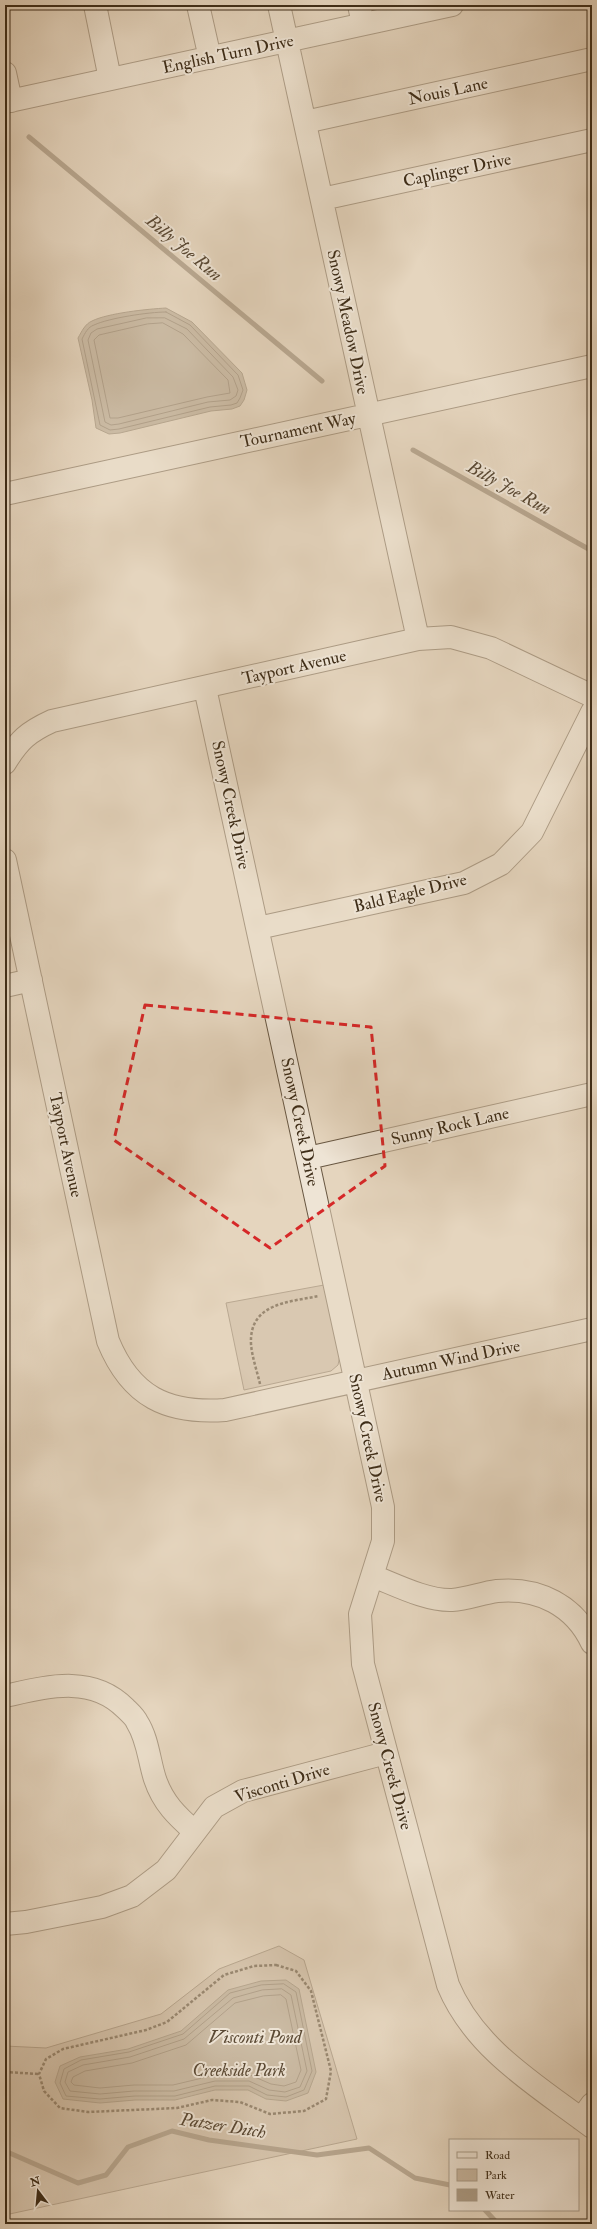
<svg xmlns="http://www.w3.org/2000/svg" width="597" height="2229" viewBox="0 0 597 2229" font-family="'IM FELL Double Pica',serif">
<rect width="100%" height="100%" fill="#e5d5be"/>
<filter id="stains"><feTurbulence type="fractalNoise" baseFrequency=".005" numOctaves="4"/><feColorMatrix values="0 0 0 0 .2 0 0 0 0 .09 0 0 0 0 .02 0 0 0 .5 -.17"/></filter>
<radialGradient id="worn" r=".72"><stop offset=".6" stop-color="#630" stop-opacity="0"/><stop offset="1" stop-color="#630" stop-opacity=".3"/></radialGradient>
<path fill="#c9b8a2" stroke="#84725d" d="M 324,1285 L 340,1355 L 338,1365 L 331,1371 L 244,1390 L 226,1303 Z
M 279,1946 L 304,1960 L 357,2139 L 5,2215 L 5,2046 L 46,2048 L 161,2014 L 219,1969 Z"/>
<path fill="#ac9c86" stroke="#80705a" d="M 166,308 L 192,322 L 242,373 L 247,390 L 244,400 L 240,406 L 232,409 L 211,411 L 120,433 L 109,434 L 96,428 L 92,400 L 78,338 C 82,331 85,324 92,321 C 108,313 148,309 166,308 Z
M 286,1980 L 299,1989 L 316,2072 L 308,2093 L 286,2101 L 266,2099 L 248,2090 L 215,2090 L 175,2100 L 135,2100 L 100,2103 L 63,2099 L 55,2082 L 60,2066 L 80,2057 L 128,2049 L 181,2031 L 228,1990 L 261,1981 Z"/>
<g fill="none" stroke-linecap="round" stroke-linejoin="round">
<path stroke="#75644f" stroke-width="1" d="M 166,312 L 190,325 L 238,375 L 243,390 L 240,398 L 237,403 L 231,405 L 210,407 L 119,429 L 110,430 L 100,425 L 82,339 C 85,333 88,327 94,325 C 109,318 149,312 166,312 Z
M 165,318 L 187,329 L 233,377 L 238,390 L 236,396 L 230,400 L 208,402 L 119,424 L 111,425 L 105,422 L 88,340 L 91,333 L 97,329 L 146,318 Z
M 163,323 L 183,334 L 228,380 L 230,393 L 207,397 L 118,418 L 110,418 L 94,340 L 99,335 L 147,324 Z
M 284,1984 L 296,1992 L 312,2071 L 304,2090 L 286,2097 L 267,2095 L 249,2086 L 215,2086 L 175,2096 L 135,2096 L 100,2099 L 66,2096 L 60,2083 L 64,2069 L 81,2060 L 129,2052 L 183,2034 L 230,1993 L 261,1985 Z
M 282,1989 L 291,1995 L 307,2071 L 300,2087 L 285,2092 L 269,2090 L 249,2081 L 215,2081 L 174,2091 L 134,2091 L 100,2094 L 70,2091 L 65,2082 L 68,2072 L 83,2065 L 130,2057 L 184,2039 L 233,1998 L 262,1990 Z
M 281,1995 L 286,1999 L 301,2070 L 296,2082 L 284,2086 L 271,2084 L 250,2075 L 215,2075 L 173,2085 L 134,2085 L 100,2088 L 74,2085 L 71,2082 L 73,2077 L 85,2071 L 132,2063 L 186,2045 L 235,2003 L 263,1996 Z"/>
<path stroke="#80705a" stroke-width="5" d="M 29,137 L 322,381
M 413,450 L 592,551
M 5,2151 L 78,2183 L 106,2175 L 128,2147 L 172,2131 L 209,2140 L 317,2155 L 369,2148 L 415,2178 L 450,2185
M 485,2210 L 498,2224"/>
<defs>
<path id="minor" d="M 95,5 L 110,79
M 198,5 L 210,58
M 279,5 L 418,639
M 359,5 L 363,24
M 5,73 L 11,101
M 5,102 L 452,5
M 305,122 L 592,59
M 322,199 L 592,140
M 5,494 L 592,366
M 205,688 L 383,1507 L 383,1541 L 360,1614 L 363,1664 L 448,1985 C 475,2050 538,2086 592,2127
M 5,763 C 19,740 28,732 52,721 L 418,639 L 451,637 L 491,648 L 592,696
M 5,860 L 108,1341 C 131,1397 167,1414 225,1410 L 592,1329
M 258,928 L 464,883 L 501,864 L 532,832 L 592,712
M 5,986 L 31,980
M 308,1158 L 592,1094
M 373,1576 C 396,1585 427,1601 452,1600 C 467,1599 482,1593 497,1591 C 539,1587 575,1606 592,1643
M 5,1696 C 46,1687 91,1674 125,1708 C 129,1712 135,1717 137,1722 C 148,1739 149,1761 155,1779 C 163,1803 177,1816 195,1832
M 5,1924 L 26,1922 L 102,1907 L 132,1896 L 166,1870 L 214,1807 L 243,1791 L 386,1753
M 581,2119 L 592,2104"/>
</defs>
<use href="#minor" stroke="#685742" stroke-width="24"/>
<path stroke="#3e2d18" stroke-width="2.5" stroke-dasharray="3 2" stroke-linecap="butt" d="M 260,1384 C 257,1371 252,1357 251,1344 C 249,1303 289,1302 319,1296
M 276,1965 L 296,1971 L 311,1991 L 331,2071 L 326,2099 L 304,2111 L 270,2114 L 240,2102 L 212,2100 L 177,2108 L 88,2112 L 60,2108 L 44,2091 L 39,2074 L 46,2059 L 63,2049 L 146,2030 L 167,2022 L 224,1975 L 254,1966 Z
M 5,2072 L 39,2074"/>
<use href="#minor" stroke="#eee4d5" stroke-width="22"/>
</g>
<path d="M0 0H597V2229H0ZM 145,1005 L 371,1027 L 385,1166 L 270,1248 L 114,1140 Z" fill="#e5d5be" fill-opacity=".55" fill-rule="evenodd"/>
<path fill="none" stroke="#d62828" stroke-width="3" stroke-dasharray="8 5" stroke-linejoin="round" d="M 145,1005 L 371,1027 L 385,1166 L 270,1248 L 114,1140 Z"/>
<g text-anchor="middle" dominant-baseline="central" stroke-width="4" stroke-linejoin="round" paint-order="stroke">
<g font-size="17" fill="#3e2d18" stroke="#eee4d5">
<text transform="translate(228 54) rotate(-12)">English Turn Drive</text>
<text transform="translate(448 91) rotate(-12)">Nouis Lane</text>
<text transform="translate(457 170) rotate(-12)">Caplinger Drive</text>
<text transform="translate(348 322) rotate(78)">Snowy Meadow Drive</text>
<text transform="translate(298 430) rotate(-12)">Tournament Way</text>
<text transform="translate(294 667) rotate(-13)">Tayport Avenue</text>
<text transform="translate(231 805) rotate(78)">Snowy Creek Drive</text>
<text transform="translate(410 893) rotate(-14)">Bald Eagle Drive</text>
<text transform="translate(300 1122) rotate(78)">Snowy Creek Drive</text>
<text transform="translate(450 1126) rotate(-13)">Sunny Rock Lane</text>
<text transform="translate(66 1145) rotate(78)">Tayport Avenue</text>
<text transform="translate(451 1360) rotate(-12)">Autumn Wind Drive</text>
<text transform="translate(368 1438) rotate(78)">Snowy Creek Drive</text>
<text transform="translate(390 1766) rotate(75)">Snowy Creek Drive</text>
<text transform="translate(282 1783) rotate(-17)">Visconti Drive</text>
</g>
<g font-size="17" font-style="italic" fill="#5a4934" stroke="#eee4d5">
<text x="239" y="2070">Creekside Park</text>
</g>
<g font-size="18" font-style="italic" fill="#5a4934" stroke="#eee4d5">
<text transform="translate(184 248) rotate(40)">Billy Joe Run</text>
<text transform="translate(509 488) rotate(29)">Billy Joe Run</text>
<text x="255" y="2037">Visconti Pond</text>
<text transform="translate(223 2126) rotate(9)">Patzer Ditch</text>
</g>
</g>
<rect width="597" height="2229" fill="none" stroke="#e5d5be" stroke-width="20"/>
<rect x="6" y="6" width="585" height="2217" fill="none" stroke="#3e2d18" stroke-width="2"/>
<rect x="10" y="10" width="577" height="2209" fill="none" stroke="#3e2d18"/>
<rect x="449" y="2139" width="130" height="72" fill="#eee4d5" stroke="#a89b89"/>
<rect x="457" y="2152" width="20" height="6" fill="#eee4d5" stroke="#a89b89"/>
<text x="485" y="2159" font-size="12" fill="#3e2d18">Road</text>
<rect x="457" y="2169" width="20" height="12" fill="#c9b8a2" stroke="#a89b89"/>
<text x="485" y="2179" font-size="12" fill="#3e2d18">Park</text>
<rect x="457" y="2189" width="20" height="12" fill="#ac9c86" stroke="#a89b89"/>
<text x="485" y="2199" font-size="12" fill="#3e2d18">Water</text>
<g transform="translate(38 2191) rotate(344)" stroke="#eee4d5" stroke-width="3" paint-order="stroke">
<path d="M0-3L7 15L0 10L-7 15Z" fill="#3e2d18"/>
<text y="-6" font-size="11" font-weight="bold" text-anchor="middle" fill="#3e2d18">N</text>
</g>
<rect width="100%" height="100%" filter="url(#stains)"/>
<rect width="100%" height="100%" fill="url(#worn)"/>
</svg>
